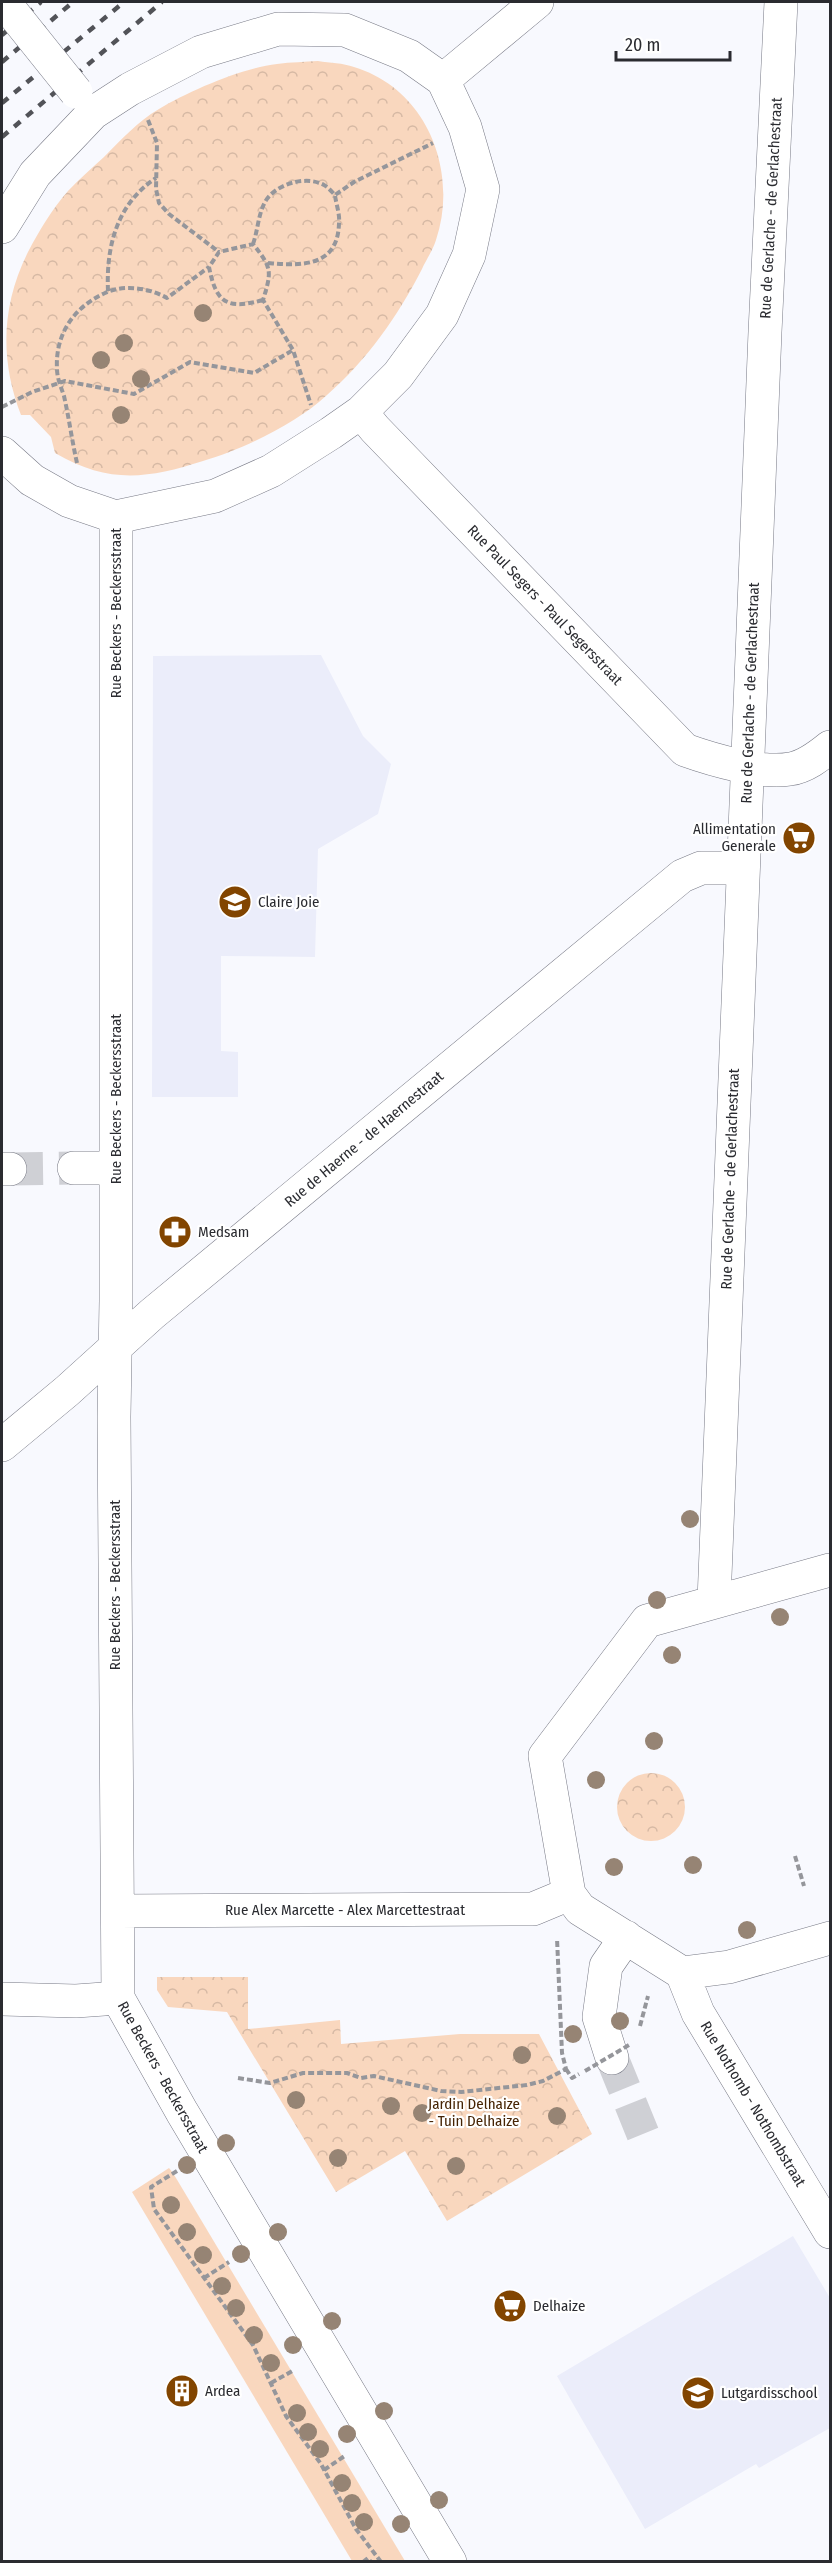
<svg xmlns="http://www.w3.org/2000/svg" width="832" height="2563" viewBox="0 0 832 2563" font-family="'Fira Sans Condensed',sans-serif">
<defs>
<pattern id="park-crowns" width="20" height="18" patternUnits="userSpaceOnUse" patternTransform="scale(1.5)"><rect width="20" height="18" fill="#f9d7be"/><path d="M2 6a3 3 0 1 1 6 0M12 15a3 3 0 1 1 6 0" fill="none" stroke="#d6b9a4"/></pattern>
</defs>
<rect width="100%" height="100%" fill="#f8f9fe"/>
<path fill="#ebedfa" d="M 321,655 L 363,736 L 391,764 L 378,814 L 318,849 L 315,957 L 221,956 L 221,1051 L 238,1052 L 238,1097 L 152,1097 L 153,656 Z
M 793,2236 L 830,2298 L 830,2428 L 759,2468 L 756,2464 L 645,2529 L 557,2376 Z"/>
<path fill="url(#park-crowns)" d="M 318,61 C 330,63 343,63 354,67 C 427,89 459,171 436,240 C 433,250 426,260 422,269 C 398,316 367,360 327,395 C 296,424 243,449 203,461 C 147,479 108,484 55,453 L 51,437 L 30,415 L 21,415 C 0,361 1,306 28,252 C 39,231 52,209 68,191 C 79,179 92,168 104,157 C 121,140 138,121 159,109 C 189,91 242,68 277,64 C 291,62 305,62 318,61 Z
M617 1807a34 34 0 1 1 68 0a34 34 0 1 1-68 0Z
M 157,1977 L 248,1977 L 248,2029 L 340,2020 L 341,2044 L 460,2034 L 539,2034 L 592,2134 L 447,2221 L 405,2151 L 336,2192 L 227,2012 L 168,2007 L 157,1990 Z"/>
<path fill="#f9d7be" d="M 169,2168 L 173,2173 L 405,2561 L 352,2561 L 132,2192 Z"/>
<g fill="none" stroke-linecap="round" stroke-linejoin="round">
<path stroke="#cfd0d5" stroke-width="33" stroke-dasharray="33 16" stroke-linecap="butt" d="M 10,1169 L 74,1168
M 612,2058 L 645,2139"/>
<defs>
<path id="minor" d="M 443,80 L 537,2
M 2,227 L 35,174 L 93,113 L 130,89 L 201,52 L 278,29 L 345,30 L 409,56 L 443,80 L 465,127 L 483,189 L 469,255 L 442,315 L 398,375 L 361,412 L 331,433 L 271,471 L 215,496 L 116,517 L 69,501 L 32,480 L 2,453
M 361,412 L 375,429 L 685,750 C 713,760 761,774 790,769 C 805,767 819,756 830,747
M 116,517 L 116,1300 L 114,1417 L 118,1998 L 182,2112 L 450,2562
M 74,1168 L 116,1168
M 2,1169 L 10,1169
M 2,1445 L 67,1391 L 152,1314 L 682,876 L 701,868 L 742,868
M 830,1570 L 647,1621 L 545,1756 L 569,1894 L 580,1909 L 682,1973 L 729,1967 L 830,1938
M 714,1601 L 765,332 L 781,2
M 118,1911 L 533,1909 L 569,1894
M 682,1973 L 698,2013 L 830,2232
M 2,1999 L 76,2001 L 118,1998
M 612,2058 L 599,2017 L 606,1966 L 626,1937"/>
</defs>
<use href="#minor" stroke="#787a86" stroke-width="34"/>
<path stroke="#95969b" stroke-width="4" stroke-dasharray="6 3" stroke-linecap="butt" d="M 148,120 L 157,143 L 156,189 L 159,203 L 169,214 L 219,252
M 253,244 C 258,230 258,215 265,202 C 275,184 306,175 324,185 C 328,187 332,192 335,195 L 354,182 L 433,143
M 268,263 C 302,266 338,267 339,223 C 340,214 336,204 335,195
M 108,291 C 106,246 117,204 156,178
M 263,300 C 227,310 216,303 209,267 L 219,252 L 253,244 C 272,268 272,271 263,300 L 293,350 L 311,405
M 2,407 L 32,392 L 65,381 L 134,394 L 190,362 L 254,373 L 293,350
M 77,463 C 72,441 69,418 64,396 C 61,387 57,378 57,369 C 55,334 74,307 105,293 C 123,284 150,288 167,298 L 209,267
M 795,1856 L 804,1886
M 640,2026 L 648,1996
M 566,2069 L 572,2078 L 579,2074
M 238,2078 L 270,2083 L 303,2073 L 347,2073 L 361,2078 L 374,2076 L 441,2091 L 461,2092 L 527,2085 L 543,2081 L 566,2069 L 562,2053 L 557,1938
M 177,2171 L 151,2187 L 154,2209 L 253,2345 L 286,2416 L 321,2464 L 356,2529 L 381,2562
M 204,2278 L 229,2262
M 271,2383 L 294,2370
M 324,2470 L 346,2455
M 363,2562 L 368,2558 L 371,2562"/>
<use href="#minor" stroke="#fff" stroke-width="33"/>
<path stroke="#525358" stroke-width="4.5" stroke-dasharray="8 8" stroke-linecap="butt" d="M 2,35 L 41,2
M 2,62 L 73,2
M 2,103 L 124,2
M 2,137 L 162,2"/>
<defs>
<path id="minor-bridge" d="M 4,2 L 76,92"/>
</defs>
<use href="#minor-bridge" stroke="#787a86" stroke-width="34" stroke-linecap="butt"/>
<path stroke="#95969b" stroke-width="4" stroke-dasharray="6 3" stroke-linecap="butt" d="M 585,2071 L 629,2045"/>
<use href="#minor-bridge" stroke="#fff" stroke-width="33"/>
</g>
<g fill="#968474">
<circle cx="203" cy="313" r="9"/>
<circle cx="124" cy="343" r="9"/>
<circle cx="101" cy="360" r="9"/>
<circle cx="141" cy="379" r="9"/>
<circle cx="121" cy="415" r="9"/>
<circle cx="690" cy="1519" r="9"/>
<circle cx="657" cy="1600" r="9"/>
<circle cx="780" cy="1617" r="9"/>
<circle cx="672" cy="1655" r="9"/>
<circle cx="654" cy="1741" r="9"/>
<circle cx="596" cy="1780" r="9"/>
<circle cx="693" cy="1865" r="9"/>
<circle cx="614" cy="1867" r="9"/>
<circle cx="747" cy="1930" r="9"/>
<circle cx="620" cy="2021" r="9"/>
<circle cx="573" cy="2034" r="9"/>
<circle cx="522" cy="2055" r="9"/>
<circle cx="296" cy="2100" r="9"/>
<circle cx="391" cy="2106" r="9"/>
<circle cx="422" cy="2113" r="9"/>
<circle cx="557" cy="2116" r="9"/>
<circle cx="226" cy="2143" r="9"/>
<circle cx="338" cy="2158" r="9"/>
<circle cx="187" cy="2165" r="9"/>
<circle cx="456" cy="2166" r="9"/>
<circle cx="171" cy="2205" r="9"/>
<circle cx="187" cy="2232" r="9"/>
<circle cx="278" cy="2232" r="9"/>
<circle cx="241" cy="2254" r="9"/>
<circle cx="203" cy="2255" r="9"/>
<circle cx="222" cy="2286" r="9"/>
<circle cx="236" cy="2308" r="9"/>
<circle cx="332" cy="2321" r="9"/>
<circle cx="254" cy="2335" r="9"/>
<circle cx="293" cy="2345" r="9"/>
<circle cx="271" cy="2363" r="9"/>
<circle cx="384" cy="2411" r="9"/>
<circle cx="297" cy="2413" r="9"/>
<circle cx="308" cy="2432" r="9"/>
<circle cx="347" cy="2434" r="9"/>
<circle cx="320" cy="2449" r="9"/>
<circle cx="342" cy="2483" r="9"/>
<circle cx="439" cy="2500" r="9"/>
<circle cx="352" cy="2503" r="9"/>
<circle cx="364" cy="2522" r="9"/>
<circle cx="401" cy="2524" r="9"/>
</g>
<defs>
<symbol id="supermarket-disc" viewBox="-11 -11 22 22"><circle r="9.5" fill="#824500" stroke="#fff"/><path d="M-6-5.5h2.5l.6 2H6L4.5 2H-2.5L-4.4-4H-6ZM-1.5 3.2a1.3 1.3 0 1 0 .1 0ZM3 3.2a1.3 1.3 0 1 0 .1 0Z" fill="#fff"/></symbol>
<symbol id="school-disc" viewBox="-11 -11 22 22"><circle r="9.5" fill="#824500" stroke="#fff"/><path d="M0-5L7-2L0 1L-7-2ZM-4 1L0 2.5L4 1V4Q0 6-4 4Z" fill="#fff"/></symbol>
<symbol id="pharmacy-disc" viewBox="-11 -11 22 22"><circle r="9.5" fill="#824500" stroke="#fff"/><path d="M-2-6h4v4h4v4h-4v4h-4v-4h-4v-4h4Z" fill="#fff"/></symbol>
<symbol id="building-disc" viewBox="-11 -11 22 22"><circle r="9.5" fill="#824500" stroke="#fff"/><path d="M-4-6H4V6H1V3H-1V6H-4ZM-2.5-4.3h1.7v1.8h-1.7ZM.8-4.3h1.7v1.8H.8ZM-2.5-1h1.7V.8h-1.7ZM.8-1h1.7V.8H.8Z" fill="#fff"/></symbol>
</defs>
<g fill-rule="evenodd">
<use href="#supermarket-disc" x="780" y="819" width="38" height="38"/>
<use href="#school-disc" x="216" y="883" width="38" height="38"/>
<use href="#pharmacy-disc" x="156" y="1213" width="38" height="38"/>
<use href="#supermarket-disc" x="491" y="2287" width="38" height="38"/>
<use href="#building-disc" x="163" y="2372" width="38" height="38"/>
<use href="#school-disc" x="679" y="2374" width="38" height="38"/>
</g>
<g text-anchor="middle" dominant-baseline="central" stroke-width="4.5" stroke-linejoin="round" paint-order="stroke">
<g font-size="15" fill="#2a2b30" stroke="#fff">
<text transform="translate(771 208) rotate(-87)">Rue de Gerlache - de Gerlachestraat</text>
<text transform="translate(545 605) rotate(46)">Rue Paul Segers - Paul Segersstraat</text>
<text transform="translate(116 613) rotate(-90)">Rue Beckers - Beckersstraat</text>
<text transform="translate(750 693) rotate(-88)">Rue de Gerlache - de Gerlachestraat</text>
<text transform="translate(116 1099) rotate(-90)">Rue Beckers - Beckersstraat</text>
<text transform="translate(364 1139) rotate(-40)">Rue de Haerne - de Haernestraat</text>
<text transform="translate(730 1179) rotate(-88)">Rue de Gerlache - de Gerlachestraat</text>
<text transform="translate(115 1585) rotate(-90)">Rue Beckers - Beckersstraat</text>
<text x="345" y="1910">Rue Alex Marcette - Alex Marcettestraat</text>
<text transform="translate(163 2077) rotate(61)">Rue Beckers - Beckersstraat</text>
<text transform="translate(753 2104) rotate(59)">Rue Nothomb - Nothombstraat</text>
</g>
<g font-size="15" fill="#2a2b30" stroke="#fff" text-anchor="start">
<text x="776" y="829" text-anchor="end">Allimentation<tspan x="776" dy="17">Generale</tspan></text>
<text x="258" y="902">Claire Joie</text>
<text x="198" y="1232">Medsam</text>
<text x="533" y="2306">Delhaize</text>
<text x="205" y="2391">Ardea</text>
<text x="721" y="2393">Lutgardisschool</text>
</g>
<g font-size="15" fill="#462404" stroke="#fff">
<text x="474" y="2104">Jardin Delhaize<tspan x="474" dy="17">- Tuin Delhaize</tspan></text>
</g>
</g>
<rect width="832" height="2563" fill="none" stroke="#2a2b30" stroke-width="6"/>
<path d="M616 51v9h114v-9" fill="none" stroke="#2a2b30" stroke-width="3"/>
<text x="625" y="51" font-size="18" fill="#2a2b30" stroke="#ffffff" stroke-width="4.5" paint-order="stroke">20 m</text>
</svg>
